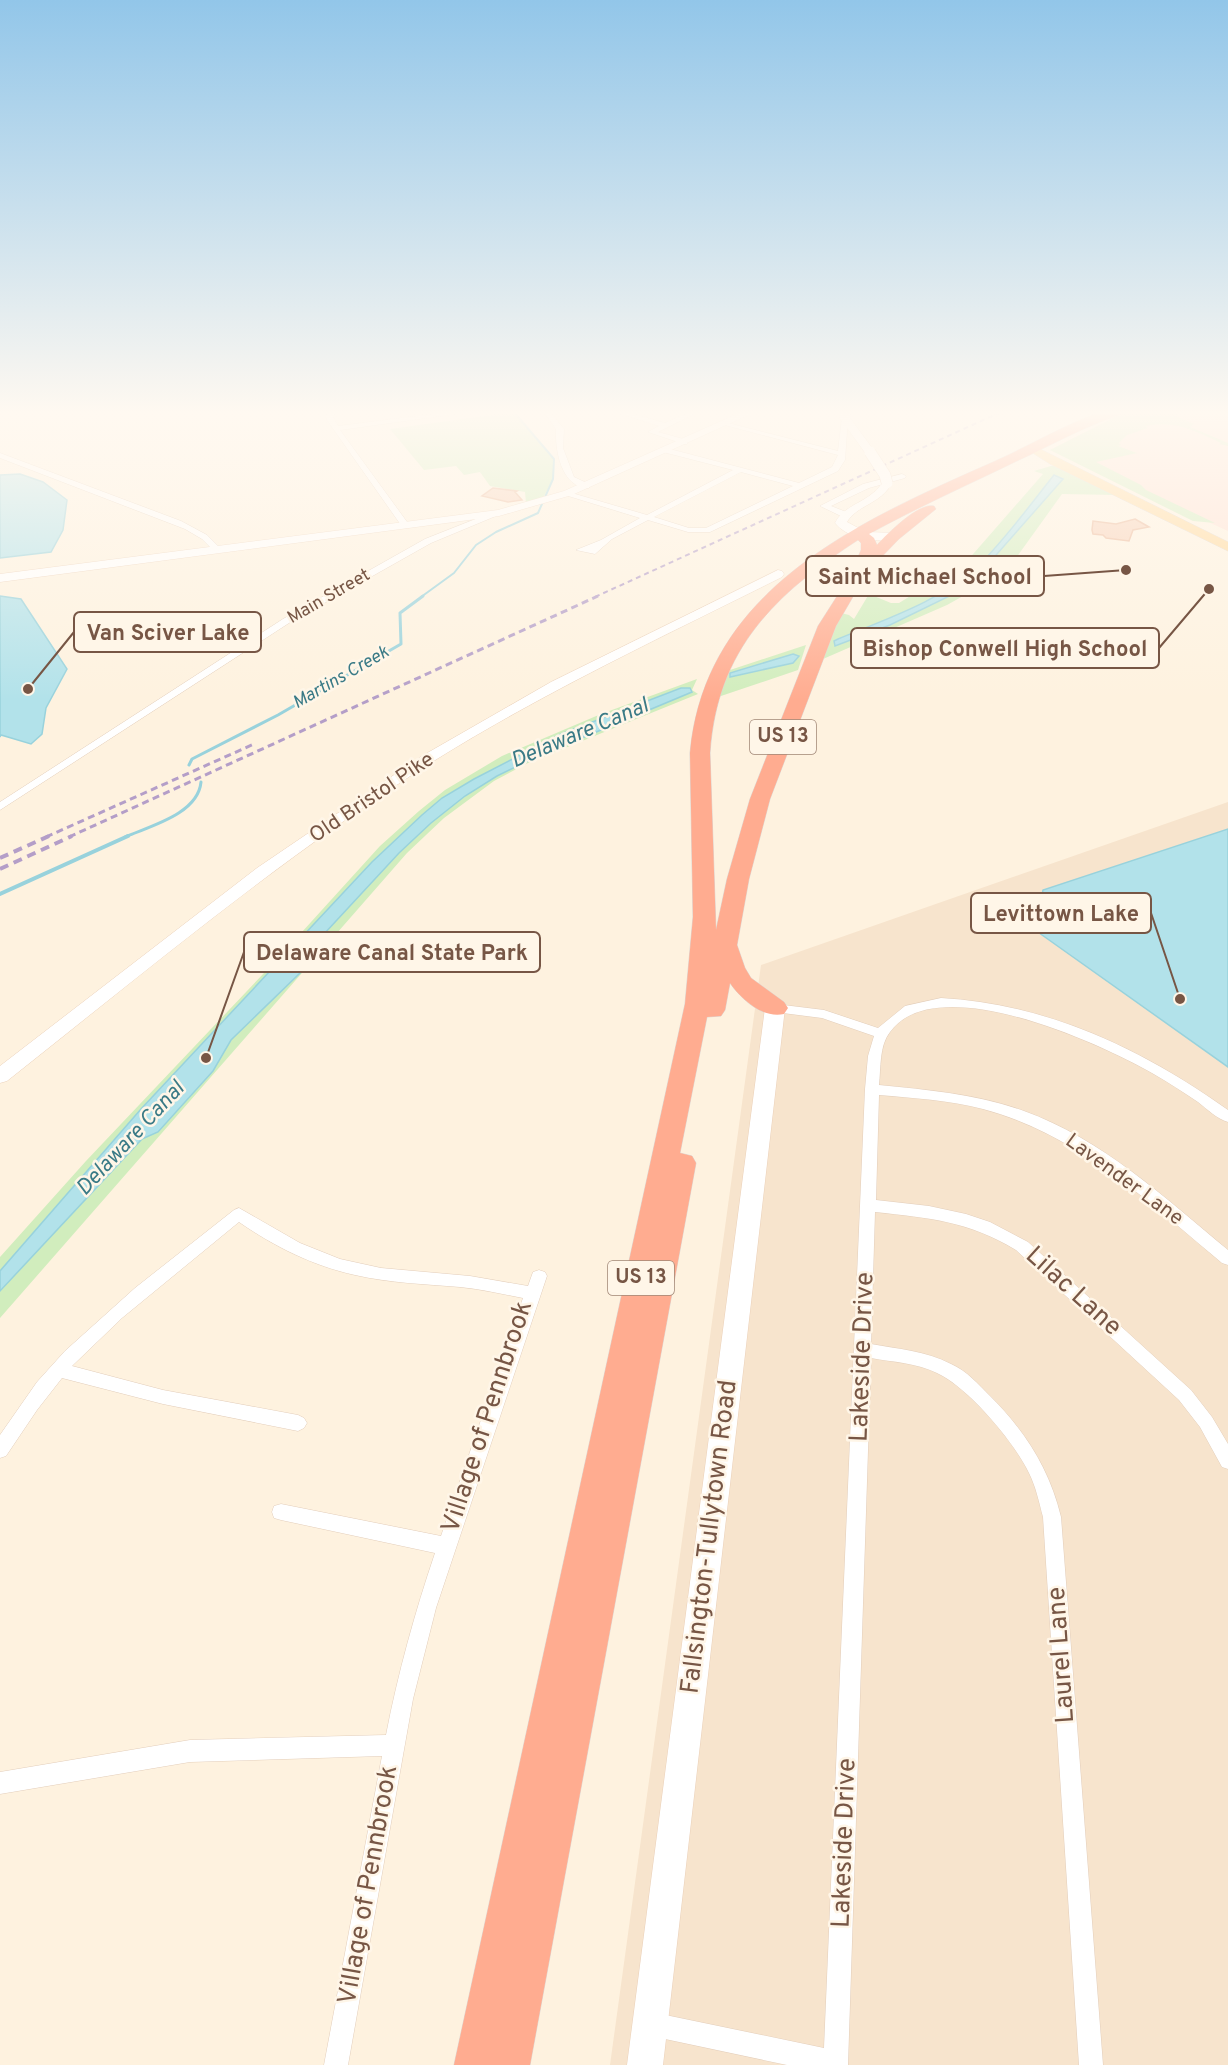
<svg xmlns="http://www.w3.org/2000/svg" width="1228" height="2065" viewBox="0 0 1228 2065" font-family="Overpass,sans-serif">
<rect width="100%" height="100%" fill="#fef2df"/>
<path fill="#f7e4cd" d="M 1228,802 L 1228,2065 L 610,2065 L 761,965 Z"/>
<path fill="#ffe0d3" d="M 1127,411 L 1228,411 L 1228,531 L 1050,450 Z"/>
<path fill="#d1edbd" d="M 1127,411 L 1178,411 L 1176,416 L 1194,424 L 1190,427 L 1228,443 L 1228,446 L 1219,444 L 1221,443 C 1195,431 1175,420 1146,426 L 1148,428 L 1127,435 L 1119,443 L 1121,445 L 1118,446 L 1142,455 L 1137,453 L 1096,462 L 1141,485 L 1146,490 L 1215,523 L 1193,521 L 1050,450 Z
M 513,412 L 554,459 L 553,479 L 543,498 L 526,503 L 525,492 L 490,486 L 480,472 L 464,475 L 456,466 L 424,470 L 390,429 Z
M 1051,466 L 1056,466 L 1117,495 L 1062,494 L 1006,572 L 947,605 L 823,659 L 841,613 L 849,615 L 854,619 L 869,594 L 891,603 L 899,603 L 967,561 L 1043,474 L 1034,471 Z
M 806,645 L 798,670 L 718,697 L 730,670 Z
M 697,679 L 692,690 L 698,694 L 528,763 L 494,781 L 444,818 L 407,853 L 0,1318 L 0,1257 L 86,1161 L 282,954 L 380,846 L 419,811 L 445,790 L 502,756 L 601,714 Z"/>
<path fill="#b2e2ea" stroke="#98d2dc" stroke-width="1.5" d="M 20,474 L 43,482 L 67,500 L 63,530 L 51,552 L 0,558 L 0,475 Z
M 1054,475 L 1063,479 L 968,587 L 890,625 L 835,646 L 834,641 L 838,639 C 886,619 942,601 980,564 C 1007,537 1030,505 1054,475 Z
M 0,596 L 21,599 L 67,669 L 46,708 L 42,734 L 31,744 L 1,735 L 0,737 Z
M 793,654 L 799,656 L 793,663 L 730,677 L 730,673 Z
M 681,688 L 690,688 L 692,692 L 534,758 L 497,776 L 465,796 L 431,823 L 399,853 L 324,934 L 307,956 L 300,973 L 231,1040 L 213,1071 L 158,1132 L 142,1139 L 0,1291 L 0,1271 L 141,1109 L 372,862 L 422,815 L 442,798 L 474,779 L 561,734 Z
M 1228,829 L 1228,1067 L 1035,930 L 1043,890 Z"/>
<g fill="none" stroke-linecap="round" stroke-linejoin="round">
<path stroke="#98d2dc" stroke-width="2" d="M 421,597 L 454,573 L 476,545 L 496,532 L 538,513 L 553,479 L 554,459 L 513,411"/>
<path stroke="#98d2dc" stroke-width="3" d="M 189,765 L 192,759 L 278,715 L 401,644 L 400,613 L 423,596
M 125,837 C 150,826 198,814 201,782"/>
<path stroke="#98d2dc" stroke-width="4" d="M 0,894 L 128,836"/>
</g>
<path fill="#f7ceb4" stroke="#ebb493" stroke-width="1.5" d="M 493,488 L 517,491 L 515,492 L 522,500 L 508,502 L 482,496 Z
M 1135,519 L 1149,527 L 1133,530 L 1129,541 L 1106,538 L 1103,535 L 1093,534 L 1092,530 L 1093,521 L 1116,524 Z"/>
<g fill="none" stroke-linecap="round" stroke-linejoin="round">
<defs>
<path id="street" d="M 330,411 L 337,411 L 333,417 L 338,426 L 458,411 L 477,411 L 340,430 L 410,526 L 406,528 L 403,528 L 327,420 L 326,417 Z
M 543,411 L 549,411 L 564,429 L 563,448 L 574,477 L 589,484 L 589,488 C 561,488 555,450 556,429 Z
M 612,411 L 622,411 L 665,423 L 692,411 L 700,411 L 658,432 L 687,440 L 687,444 L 684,444 L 648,432 L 659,426 Z
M 845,416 L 848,418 L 845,460 L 838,471 L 710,532 L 688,532 L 648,520 L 612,539 L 595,554 L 576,550 L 601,540 L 640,518 L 565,495 L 565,491 L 647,515 L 733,470 L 663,452 L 663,448 L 666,448 L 799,483 L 832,467 L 838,455 L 721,424 L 724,422 L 838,451 L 842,418 ZM 741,472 L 793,486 L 706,528 L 689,528 L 654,517 Z
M 0,453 L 181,521 L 207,535 L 222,550 L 215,552 L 202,539 L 185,529 L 0,458 Z
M 902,474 L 906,476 L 905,478 L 869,488 L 831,506 L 849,513 L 849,517 L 843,517 L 820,506 L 863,484 Z
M 496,511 L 503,513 L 431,543 L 289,623 L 0,810 L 0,802 L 283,619 L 425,539 Z
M 941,998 C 1048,1004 1142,1049 1228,1110 L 1228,1122 C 1217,1119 1207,1109 1198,1102 C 1183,1092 1168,1082 1152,1073 C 1099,1043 936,968 890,1032 C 879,1046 881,1068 879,1085 C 928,1090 977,1094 1024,1111 C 1102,1139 1165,1198 1228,1250 L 1228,1265 L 1222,1263 C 1149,1202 1077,1134 983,1109 C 949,1100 913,1098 879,1095 L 876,1200 L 929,1206 L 966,1214 L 990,1222 L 1028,1242 L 1191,1390 L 1212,1417 L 1228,1444 L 1228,1469 L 1222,1467 L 1200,1427 L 1179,1400 L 1016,1250 C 968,1221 930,1218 875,1212 L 871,1344 C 898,1349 926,1351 951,1364 C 967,1371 978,1384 990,1396 C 1025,1431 1049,1468 1061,1517 L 1103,2065 L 1079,2065 L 1043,1517 C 1039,1502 1036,1487 1029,1473 C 1015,1443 968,1387 937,1373 C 917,1363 893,1362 871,1358 L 848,2065 L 787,2065 L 651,2036 L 642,2033 L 639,2024 L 642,2015 L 651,2012 L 824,2048 L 865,1089 L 868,1056 L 874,1036 L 822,1018 L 775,1012 L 768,1008 L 775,1004 L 824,1010 L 878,1028 L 905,1006 Z
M 239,1208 L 300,1243 L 340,1259 L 381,1268 L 470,1276 L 528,1286 L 533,1272 L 539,1270 L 545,1272 L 547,1276 L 436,1608 L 413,1699 L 348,2065 L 324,2065 L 382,1756 L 190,1762 L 0,1794 L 0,1772 L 190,1740 L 386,1735 C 398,1673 415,1612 435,1553 L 281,1520 L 274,1518 L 272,1512 L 274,1506 L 281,1504 L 441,1536 L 523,1298 C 502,1294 481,1289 460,1287 C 425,1284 390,1283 355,1275 C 314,1266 275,1247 239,1222 L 122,1318 L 72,1366 L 163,1390 L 298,1415 L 304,1418 L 307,1423 L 304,1428 L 298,1431 L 163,1404 L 62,1378 L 37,1410 L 6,1456 L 0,1458 L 0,1435 L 37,1382 L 65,1351 L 135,1288 L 234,1210 Z"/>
<path id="secondary" d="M 744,411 L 757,411 L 572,495 L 499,516 L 0,582 L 0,574 L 498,510 L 564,491 Z
M 840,411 L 850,411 L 850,418 L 875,452 L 874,454 L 866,454 L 840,418 Z
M 887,480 L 892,483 C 881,504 857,505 847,522 L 866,532 L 898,533 L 898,539 C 878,543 849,540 835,523 C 843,507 860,504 873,493 C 879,489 881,482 887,480 Z
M 778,570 L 782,571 L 784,574 L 782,577 C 664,636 544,692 432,762 C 282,857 146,971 7,1081 L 0,1083 L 0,1066 L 257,868 L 422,756 L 551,682 Z
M 775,1002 L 782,1004 L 785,1008 L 663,2065 L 627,2065 L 765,1008 L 768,1004 Z"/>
<path id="primary" d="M 1032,445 L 1228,542 L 1228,551 L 1050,464 L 1028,450 L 1026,448 Z"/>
<path id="highway" d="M 1104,411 L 1123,411 L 1122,414 C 1085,426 1052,445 1017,461 C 968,485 918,507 869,534 L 874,538 L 877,545 C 887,534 919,502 934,506 L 936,509 L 899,539 L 868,571 L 836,626 L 770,799 L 749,879 L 737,945 L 745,968 L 751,978 L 784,1002 L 788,1008 L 784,1014 C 763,1019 741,999 730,983 L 725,1010 L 721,1016 L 707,1017 L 680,1153 L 692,1156 L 696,1163 L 530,2065 L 454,2065 L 685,1004 L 693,917 L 690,753 C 705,588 860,521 993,462 C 1031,445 1065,424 1104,411 ZM 858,540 L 861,543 L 861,550 L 848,579 L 818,626 L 750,799 L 727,879 L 716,930 L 710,753 C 717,649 775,594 858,540 Z"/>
</defs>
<use href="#street" stroke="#e3cebb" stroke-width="1"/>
<use href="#secondary" stroke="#ebd1ba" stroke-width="1"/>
<use href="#primary" stroke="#ded6d2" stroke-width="1"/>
<use href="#highway" stroke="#ded6d2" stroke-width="1"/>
<use href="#street" fill="#fff" fill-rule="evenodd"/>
<use href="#secondary" fill="#fff" fill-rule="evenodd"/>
<use href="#primary" fill="#ffd796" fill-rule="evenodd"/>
<use href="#highway" fill="#ffac90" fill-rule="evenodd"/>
<path stroke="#b49ec8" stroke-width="2" stroke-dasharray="5 4" stroke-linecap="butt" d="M 595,597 L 1003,411"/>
<path stroke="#b49ec8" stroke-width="3" stroke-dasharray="7 4.5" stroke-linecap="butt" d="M 46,837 L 254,744
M 69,837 L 598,596"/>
<path stroke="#b49ec8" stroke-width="4" stroke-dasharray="9 6" stroke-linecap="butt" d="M 0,858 L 49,836
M 0,869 L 72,836"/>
<defs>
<path id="secondary-bridge" d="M 870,452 L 885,475 L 887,483"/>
</defs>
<use href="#secondary-bridge" stroke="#ebd1ba" stroke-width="12" stroke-linecap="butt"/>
<use href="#secondary-bridge" stroke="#fff" stroke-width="11"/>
</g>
<linearGradient id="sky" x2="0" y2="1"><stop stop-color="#92c6e9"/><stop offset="0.59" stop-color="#fff9f1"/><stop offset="1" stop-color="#fff9f1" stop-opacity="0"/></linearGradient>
<rect width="1228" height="700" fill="url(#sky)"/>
<g text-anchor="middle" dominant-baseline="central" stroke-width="5" stroke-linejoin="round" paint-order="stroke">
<g font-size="18" fill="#775645" stroke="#fff6e8">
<text transform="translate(329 597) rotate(-30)">Main Street</text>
</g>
<g font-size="18" font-style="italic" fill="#3a7a86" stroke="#fff6e8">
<text transform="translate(341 678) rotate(-30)">Martins Creek</text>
</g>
<g fill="#fff6e8" stroke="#a08676" stroke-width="1.5">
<rect x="750" y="720" width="66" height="34" rx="4.5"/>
<rect x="608" y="1261" width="66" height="34" rx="4.5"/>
</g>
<g font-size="20" font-weight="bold" fill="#775645">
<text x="783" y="737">US 13</text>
<text x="641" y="1278">US 13</text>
</g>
<g font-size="21" fill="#775645" stroke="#fff6e8">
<text transform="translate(372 798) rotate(-34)">Old Bristol Pike</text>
<text transform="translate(1124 1180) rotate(36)">Lavender Lane</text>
</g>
<g font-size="22" font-style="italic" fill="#3a7a86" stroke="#fff6e8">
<text transform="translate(580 734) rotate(-23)">Delaware Canal</text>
<text transform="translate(131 1139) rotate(-47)">Delaware Canal</text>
</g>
<g font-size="26" fill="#775645" stroke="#fff6e8">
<text transform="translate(1073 1292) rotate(42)">Lilac Lane</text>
<text transform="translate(863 1357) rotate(-88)">Lakeside Drive</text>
<text transform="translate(488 1417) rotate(-72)">Village of Pennbrook</text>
<text transform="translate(710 1537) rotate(-83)">Fallsington-Tullytown Road</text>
<text transform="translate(1062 1655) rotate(-94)">Laurel Lane</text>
<text transform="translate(845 1843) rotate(-88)">Lakeside Drive</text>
<text transform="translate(369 1885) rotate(-80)">Village of Pennbrook</text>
</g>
</g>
<path fill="none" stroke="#775645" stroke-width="2" d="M1126 570L1044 576M28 689L74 632M1209 589L1159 648M1180 999L1151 913M206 1058L244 952"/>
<g fill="#775645" stroke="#fff6e8" stroke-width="2">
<circle cx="1126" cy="570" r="6"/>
<circle cx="28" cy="689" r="6"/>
<circle cx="1209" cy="589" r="6"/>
<circle cx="1180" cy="999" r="6"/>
<circle cx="206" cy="1058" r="6"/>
</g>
<g fill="#fff6e8" stroke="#775645" stroke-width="2">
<rect x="806" y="556" width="238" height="40" rx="6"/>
<rect x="74" y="612" width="187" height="40" rx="6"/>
<rect x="851" y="628" width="308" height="40" rx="6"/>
<rect x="971" y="893" width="180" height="40" rx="6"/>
<rect x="244" y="932" width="296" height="40" rx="6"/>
</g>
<g font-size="22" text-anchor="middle" font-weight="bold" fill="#775645">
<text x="925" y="584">Saint Michael School</text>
<text x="168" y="640">Van Sciver Lake</text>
<text x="1005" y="656">Bishop Conwell High School</text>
<text x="1061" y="921">Levittown Lake</text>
<text x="392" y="960">Delaware Canal State Park</text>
</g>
</svg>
